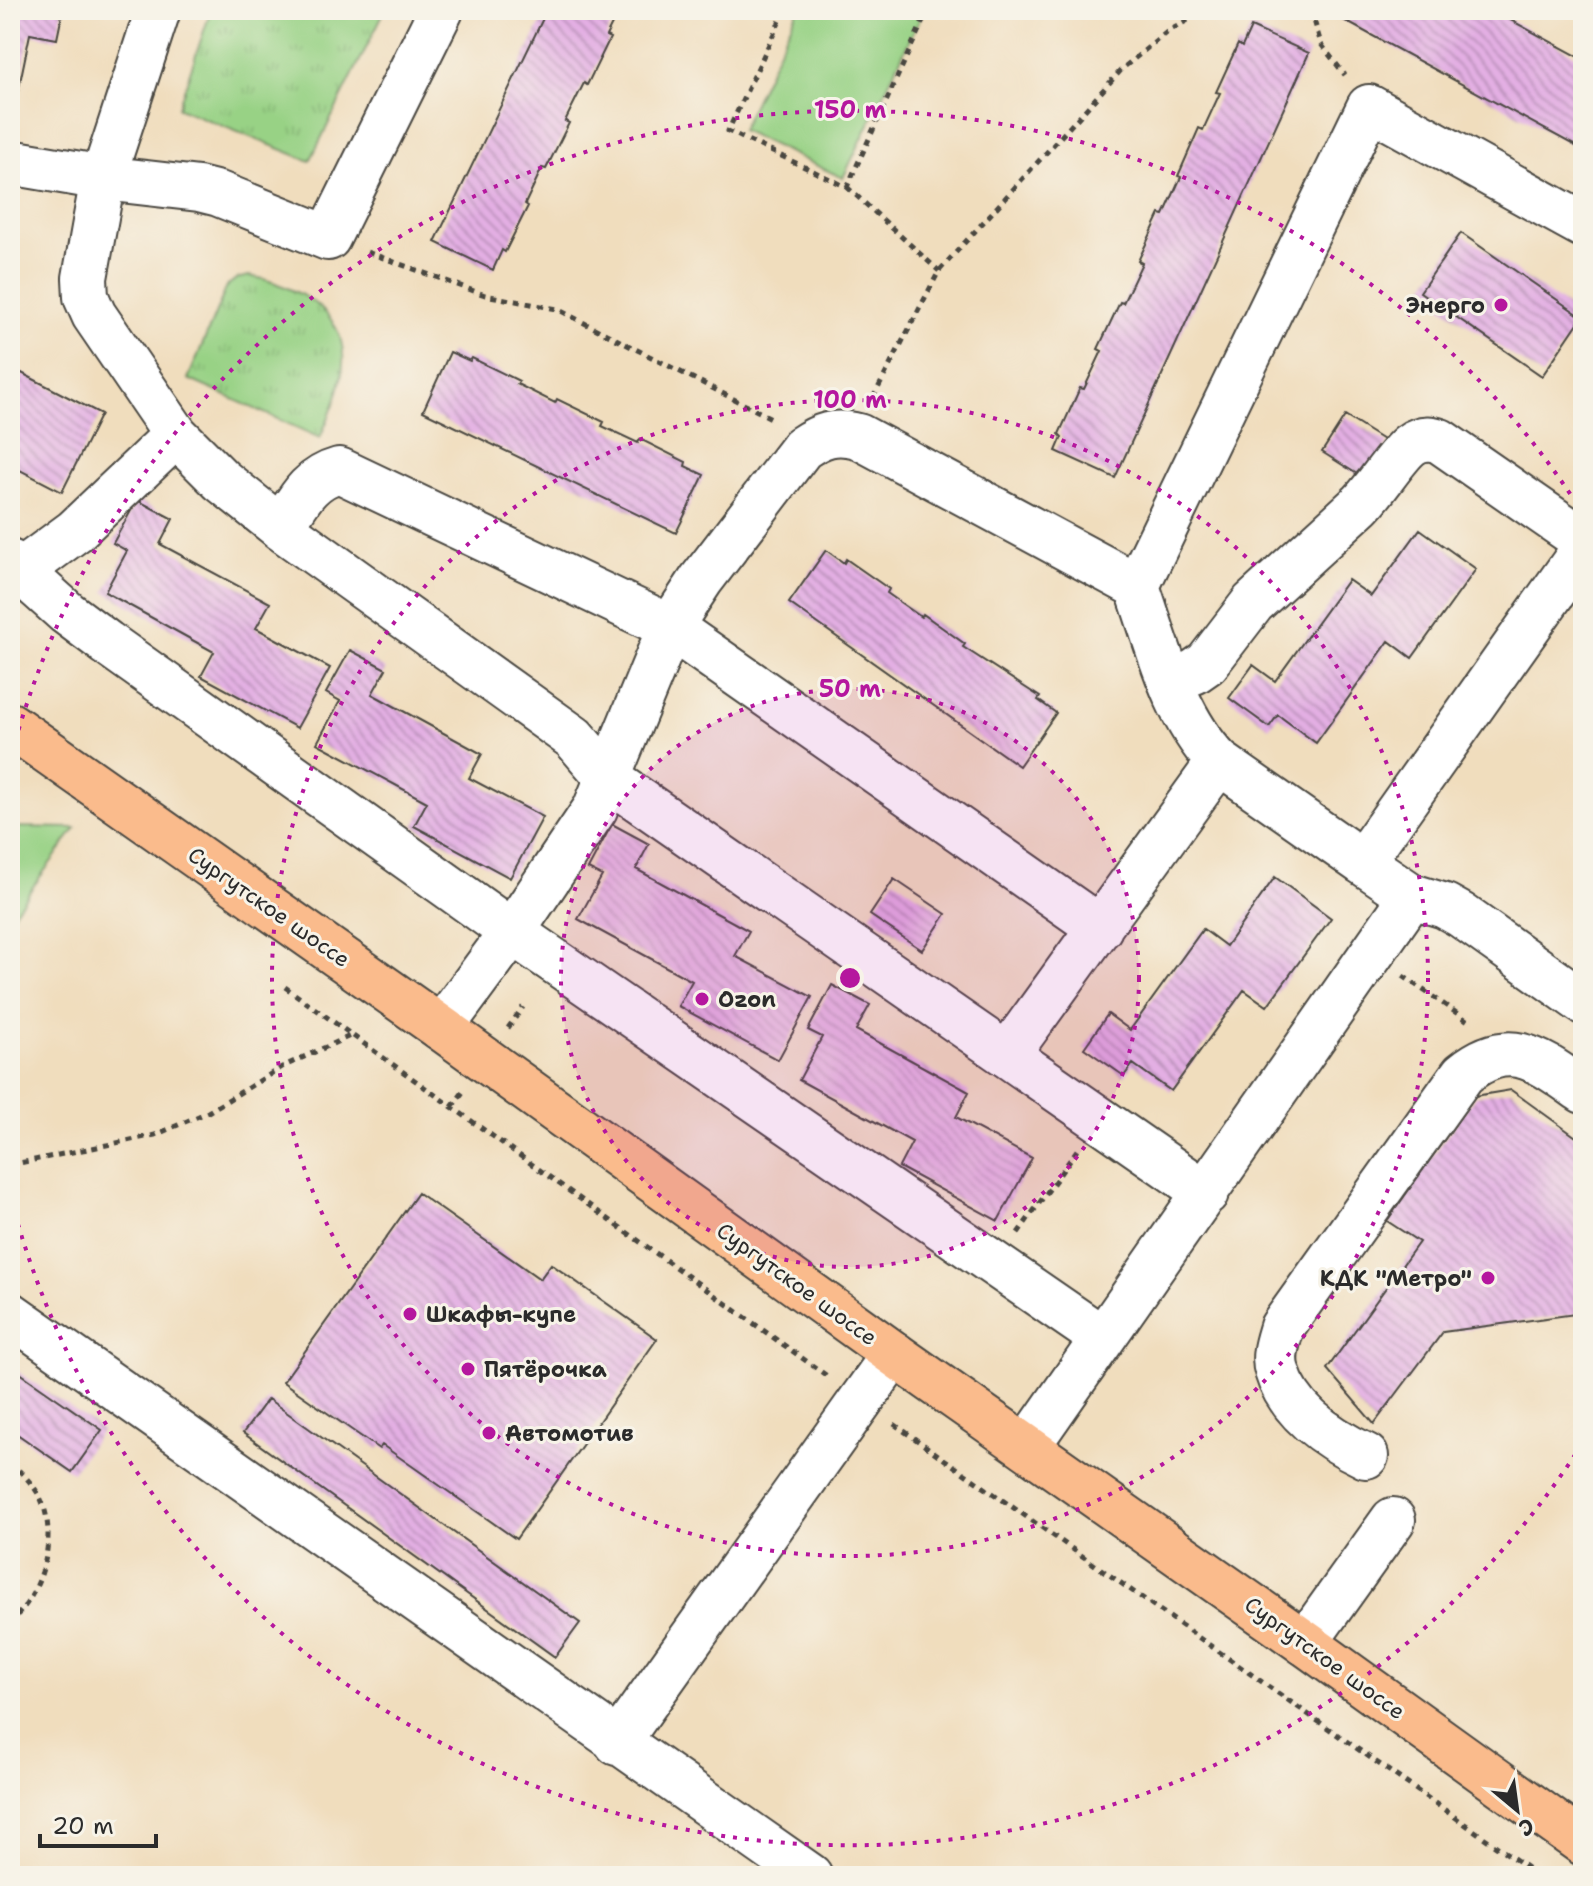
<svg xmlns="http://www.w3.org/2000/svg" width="1593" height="1886" viewBox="0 0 1593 1886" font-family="'Shantell Sans',sans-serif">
<defs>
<pattern id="park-tufts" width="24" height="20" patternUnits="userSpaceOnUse" patternTransform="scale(2)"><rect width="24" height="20" fill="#98d285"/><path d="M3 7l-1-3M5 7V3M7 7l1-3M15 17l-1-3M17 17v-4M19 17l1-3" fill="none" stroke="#83b473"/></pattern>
<pattern id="building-back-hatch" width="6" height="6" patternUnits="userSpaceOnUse" patternTransform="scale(2)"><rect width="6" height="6" fill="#e3afe3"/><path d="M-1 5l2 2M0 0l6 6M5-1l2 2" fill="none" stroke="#b88fb8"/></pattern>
</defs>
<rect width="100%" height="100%" fill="#f7f3e8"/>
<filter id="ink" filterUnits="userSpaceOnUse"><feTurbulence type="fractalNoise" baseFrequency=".0125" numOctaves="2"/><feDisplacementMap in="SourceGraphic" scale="16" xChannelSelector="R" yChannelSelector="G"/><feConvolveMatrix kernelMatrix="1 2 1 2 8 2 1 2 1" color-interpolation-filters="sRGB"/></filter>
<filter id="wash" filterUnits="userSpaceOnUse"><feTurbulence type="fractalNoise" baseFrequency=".006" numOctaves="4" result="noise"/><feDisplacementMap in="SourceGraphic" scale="32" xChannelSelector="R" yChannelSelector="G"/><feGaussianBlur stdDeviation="1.8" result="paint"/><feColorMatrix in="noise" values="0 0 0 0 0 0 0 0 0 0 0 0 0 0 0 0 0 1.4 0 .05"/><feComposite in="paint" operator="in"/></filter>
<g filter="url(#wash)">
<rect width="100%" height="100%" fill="#f0ddbd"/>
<path fill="#98d285" stroke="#627e58" stroke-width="2" d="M 798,10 L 924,10 L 843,178 L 741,130 Z
M 10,827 L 76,828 L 10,918 Z"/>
<path fill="url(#park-tufts)" stroke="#627e58" stroke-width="2" d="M 211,10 L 385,10 L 310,161 L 178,108 Z
M 249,276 C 269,279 284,286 302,295 C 365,330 343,386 320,438 L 188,379 L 227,286 L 236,279 Z"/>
<g id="blocks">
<path fill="url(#building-back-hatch)" d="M 10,10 L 63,10 L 57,39 L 30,34 L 13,116 L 10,115 Z
M 547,10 L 619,10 L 606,36 L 610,38 L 587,85 L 584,83 L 565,121 L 569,123 L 546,169 L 542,168 L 525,204 L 528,206 L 505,252 L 502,250 L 493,270 L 435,242 Z
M 1325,10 L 1492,10 L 1583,59 L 1583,150 Z
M 1251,27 L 1309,53 L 1115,478 L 1056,451 L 1062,437 L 1059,434 L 1080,388 L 1084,389 L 1102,351 L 1098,349 L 1120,302 L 1123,303 L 1142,263 L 1138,261 L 1160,214 L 1164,215 L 1181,177 L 1178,176 L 1199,128 L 1203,130 L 1220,93 L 1216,92 L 1238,44 L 1242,47 Z
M 1461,233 L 1582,317 L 1542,376 L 1420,292 Z
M 450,352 L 470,361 L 472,358 L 519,381 L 517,384 L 555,403 L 557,399 L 604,422 L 602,426 L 638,443 L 640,439 L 686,462 L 685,466 L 704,475 L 676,533 L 423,411 Z
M 10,367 L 101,414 L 62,492 L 10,465 Z
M 1345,416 L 1388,443 L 1365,479 L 1322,452 Z
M 137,500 L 173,519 L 160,544 L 270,603 L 256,628 L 330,668 L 297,728 L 201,676 L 214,652 L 105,592 L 127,551 L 113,543 Z
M 1420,529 L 1476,569 L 1412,658 L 1389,641 L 1316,743 L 1278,715 L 1269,727 L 1229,698 L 1253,665 L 1275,681 L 1348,580 L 1371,596 Z
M 826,550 L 844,563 L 846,559 L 889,589 L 887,593 L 921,617 L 923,614 L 965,644 L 963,647 L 1040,697 L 1038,700 L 1056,713 L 1019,766 L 789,603 Z
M 350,650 L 386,669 L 372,694 L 482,754 L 469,778 L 543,817 L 510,878 L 414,826 L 427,802 L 317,743 L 340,701 L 326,693 Z
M 612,824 L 649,844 L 636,869 L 749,931 L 735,956 L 812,997 L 778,1060 L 678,1006 L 692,981 L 578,919 L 602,876 L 588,869 Z
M 1275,877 L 1331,918 L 1267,1006 L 1244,990 L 1171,1091 L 1133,1064 L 1124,1076 L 1084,1048 L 1108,1014 L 1130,1030 L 1203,929 L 1226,946 Z
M 894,879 L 946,914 L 922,950 L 870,915 Z
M 832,985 L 870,1005 L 856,1030 L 969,1092 L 956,1117 L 1032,1158 L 998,1221 L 899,1167 L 912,1142 L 799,1080 L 822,1037 L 808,1030 Z
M 1511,1090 L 1583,1142 L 1583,1313 L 1443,1332 L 1374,1424 L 1327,1369 L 1419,1242 L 1387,1221 L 1475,1096 Z
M 418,1193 L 540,1279 L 551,1264 L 657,1339 L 516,1539 L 382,1445 L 379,1449 L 283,1382 Z
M 10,1366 L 102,1430 L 72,1472 L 10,1429 Z
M 268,1399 L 580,1623 L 555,1657 L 243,1433 Z"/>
</g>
</g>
<g filter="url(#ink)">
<use href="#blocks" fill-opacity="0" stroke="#494641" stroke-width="2"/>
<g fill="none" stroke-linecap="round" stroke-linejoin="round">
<defs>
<path id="minor" d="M 158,10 L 103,178 L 85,278 L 86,297 L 94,315 L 176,435 L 221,480 L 281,528 L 574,738 L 609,779 L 1206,1193
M 10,162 L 103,178 L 199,189 L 219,194 L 328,238 L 441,10
M 281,528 C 298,502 307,479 339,470 L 670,627 L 1100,928
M 1583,550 L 1362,862 L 1412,896 L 1445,906 L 1461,915 L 1583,1002
M 10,562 L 67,613 L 107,643 L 512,932 L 1102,1338
M 10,579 L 75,531 L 176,435
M 1137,586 L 1369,107 L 1583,225
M 1170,680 L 1194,672 L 1207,663 L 1253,603 L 1361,504 C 1376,489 1397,455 1410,445 C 1419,438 1429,437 1440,441 L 1583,540
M 441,1028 L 512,932 L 595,809 L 670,627 L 701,580 L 802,448 C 821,435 834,430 858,436 L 1137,586 C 1158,646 1174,716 1219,762 L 1362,862
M 1007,1055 L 1219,762
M 10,1314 L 810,1876
M 1027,1447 L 1412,896
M 1366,1456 C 1330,1439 1289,1412 1277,1371 C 1272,1356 1278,1341 1282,1327 L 1463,1074 C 1511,1035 1540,1061 1583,1091
M 1305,1643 L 1393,1520
M 617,1743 L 894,1354"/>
<path id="major" d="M 10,725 L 441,1028 L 894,1354 L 1305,1643 L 1583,1843"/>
</defs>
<use href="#minor" stroke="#494641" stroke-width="48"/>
<use href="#major" stroke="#494641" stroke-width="48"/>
<path stroke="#494641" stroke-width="5" stroke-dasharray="6 6" stroke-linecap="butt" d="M 785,10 L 728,131 L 847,187 L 928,10
M 1311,10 L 1321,44 L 1345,75
M 847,187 L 939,271
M 367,252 L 485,295 L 557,309 L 773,419
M 873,398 L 939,271 L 1123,68 L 1167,32 L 1206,10
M 1403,976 L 1471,1023
M 285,987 L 827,1376
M 508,1028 L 523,1007
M 452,1107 L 463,1092
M 10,1165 L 155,1135 L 208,1112 L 282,1067 L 352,1035
M 1018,1233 L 1077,1150
M 894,1424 L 1539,1876
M 10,1462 C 24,1475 38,1488 44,1507 C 56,1545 40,1597 10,1622"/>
<use href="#minor" stroke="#fff" stroke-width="44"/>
<use href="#major" stroke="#fabb8c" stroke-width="44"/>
</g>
</g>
<circle cx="850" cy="978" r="289" fill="#b5179e" fill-opacity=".12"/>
<g fill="none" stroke="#b5179e" stroke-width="4" stroke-dasharray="4 8">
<circle cx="850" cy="978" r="289"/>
<circle cx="850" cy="978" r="578"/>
<path d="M1582 1444A868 868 0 0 1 12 1203M12 753A868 868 0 0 1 1582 512"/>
</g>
<g fill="#b5179e" stroke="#f7f3e8" stroke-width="3">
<circle cx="1501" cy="305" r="8"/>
<circle cx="702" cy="999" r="8"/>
<circle cx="1488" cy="1278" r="8"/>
<circle cx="410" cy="1314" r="8"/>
<circle cx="468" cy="1369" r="8"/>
<circle cx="489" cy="1433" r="8"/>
</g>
<g text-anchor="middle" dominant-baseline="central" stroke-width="6" stroke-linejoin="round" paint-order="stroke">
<g font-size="22" font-weight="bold" fill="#2b2b2b" stroke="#f7f3e8" text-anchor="start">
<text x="1485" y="305" text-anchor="end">Энерго</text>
<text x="718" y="999">Ozon</text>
<text x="1472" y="1278" text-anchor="end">КДК "Метро"</text>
<text x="426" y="1314">Шкафы-купе</text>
<text x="484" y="1369">Пятёрочка</text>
<text x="505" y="1433">Автомотив</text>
</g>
<g font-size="22" fill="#2b2b2b" stroke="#f7f3e8">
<text transform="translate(269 907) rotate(35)">Сургутское шоссе</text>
<text transform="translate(797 1284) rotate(36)">Сургутское шоссе</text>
<text transform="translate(1325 1658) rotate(36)">Сургутское шоссе</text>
</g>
</g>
<circle cx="850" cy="978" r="12" fill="#b5179e" stroke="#f7f3e8" stroke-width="4"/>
<g font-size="24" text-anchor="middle" font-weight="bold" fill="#b5179e" stroke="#f7f3e8" stroke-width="6" stroke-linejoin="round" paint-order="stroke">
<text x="850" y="118">150 m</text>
<text x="850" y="408">100 m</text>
<text x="850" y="697">50 m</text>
</g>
<rect width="1593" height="1886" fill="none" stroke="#f7f3e8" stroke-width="40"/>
<g transform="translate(1517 1810) rotate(151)" stroke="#f7f3e8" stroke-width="6" paint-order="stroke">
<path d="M0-6L14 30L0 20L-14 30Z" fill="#2b2b2b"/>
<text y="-12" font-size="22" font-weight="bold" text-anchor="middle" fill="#2b2b2b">С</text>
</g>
<path d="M40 1834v12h116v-12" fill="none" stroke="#2b2b2b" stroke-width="4"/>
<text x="52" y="1834" font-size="24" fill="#2b2b2b" stroke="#f7f3e8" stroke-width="6" paint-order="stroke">20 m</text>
</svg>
